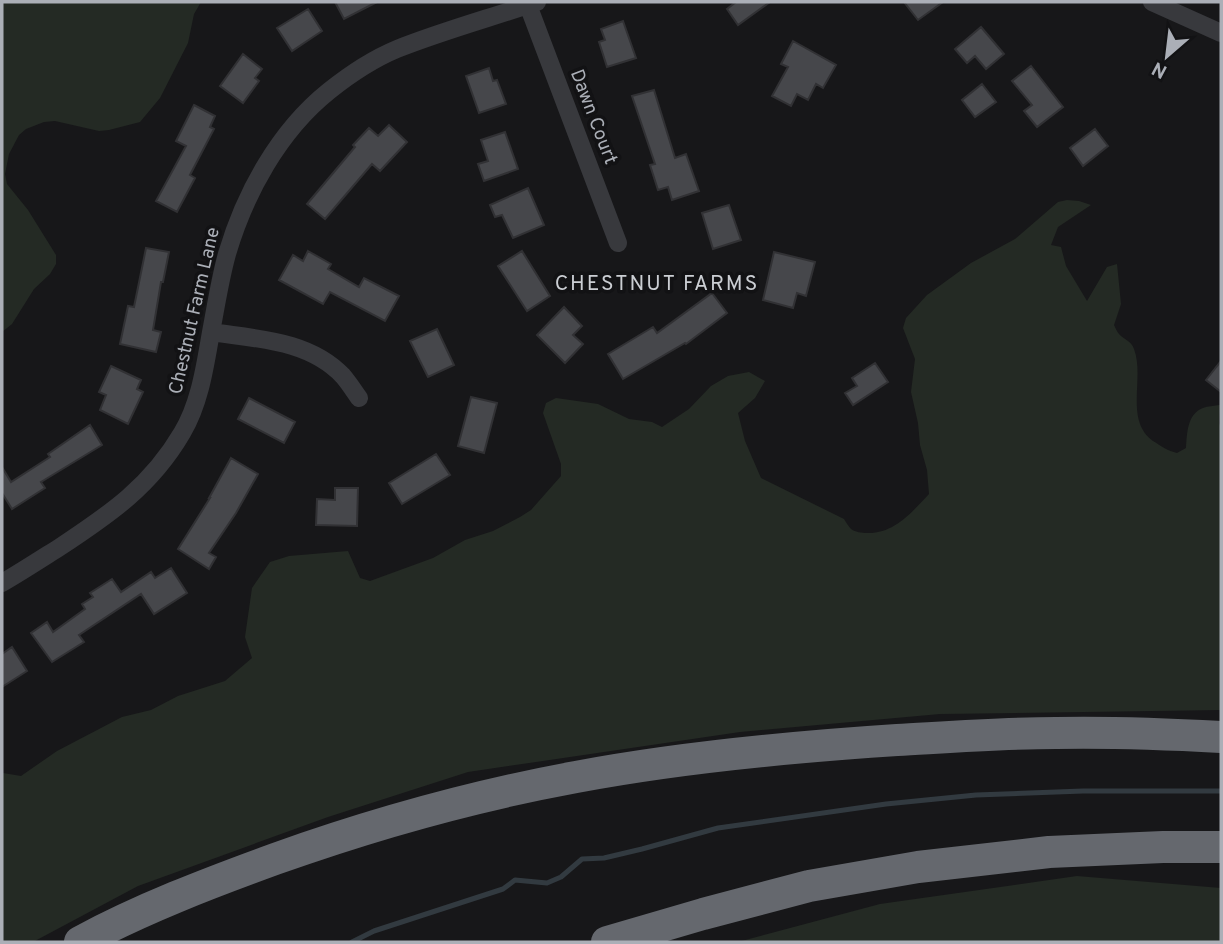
<svg xmlns="http://www.w3.org/2000/svg" width="1223" height="944" viewBox="0 0 1223 944" font-family="Overpass,sans-serif">
<rect width="100%" height="100%" fill="#171719"/>
<path fill="#242a24" d="M 2,2 L 201,2 L 194,14 L 188,43 L 160,98 L 140,122 L 109,130 L 99,131 L 55,121 L 44,122 L 26,129 L 19,135 L 9,154 L 5,174 L 7,184 L 28,210 L 56,255 L 56,264 L 50,274 L 34,289 L 12,324 L 2,332 Z
M 1067,200 L 1079,201 L 1091,205 L 1058,227 L 1051,245 L 1061,247 L 1066,266 L 1087,301 L 1107,267 L 1117,264 L 1121,304 L 1114,325 C 1115,327 1117,332 1119,334 C 1124,340 1131,340 1134,349 C 1145,378 1124,420 1153,441 C 1161,446 1168,451 1177,453 L 1186,448 C 1187,434 1187,414 1203,408 C 1208,406 1214,406 1220,405 L 1219,423 L 1221,428 L 1221,710 L 940,714 L 740,732 L 468,772 L 328,817 L 138,886 L 33,942 L 2,942 L 2,769 L 3,773 L 21,776 L 57,751 L 122,717 L 151,710 L 178,696 L 225,681 L 252,658 L 245,637 L 252,588 L 270,562 L 289,556 L 348,551 L 360,578 L 370,581 L 433,558 L 465,540 L 493,531 L 520,517 L 531,510 L 561,476 L 561,464 L 543,413 L 546,403 L 556,398 L 598,404 L 629,419 L 652,422 L 662,427 L 689,409 L 711,386 L 728,376 L 749,372 L 765,381 L 755,398 L 738,413 L 745,441 L 761,478 L 844,519 C 846,522 848,526 851,529 C 855,532 862,533 867,533 C 894,534 912,512 929,494 L 927,470 L 920,445 L 918,423 L 911,392 L 915,359 L 903,328 L 906,318 L 927,295 L 971,263 L 1015,239 L 1058,202 Z
M 1077,876 L 1221,888 L 1221,942 L 738,942 L 880,904 Z"/>
<g fill="none" stroke-linecap="round" stroke-linejoin="round">
<path stroke="#323a40" stroke-width="5" d="M 352,942 L 374,931 L 503,889 L 515,880 L 547,883 L 561,877 L 582,859 L 604,858 L 642,849 L 718,828 L 886,804 L 976,795 L 1083,791 L 1221,791"/>
</g>
<path fill="#46474b" stroke="#313134" stroke-width="2" d="M 335,2 L 377,2 L 344,19 Z
M 736,2 L 770,2 L 738,25 L 727,9 Z
M 904,2 L 943,2 L 918,20 Z
M 308,9 L 322,31 L 292,51 L 277,28 Z
M 623,21 L 636,58 L 607,67 L 599,42 L 605,40 L 601,29 Z
M 981,27 L 1004,54 L 986,69 L 975,56 L 967,63 L 955,49 Z
M 793,41 L 836,65 L 823,88 L 816,84 L 808,100 L 797,94 L 791,106 L 772,96 L 788,67 L 781,64 Z
M 243,54 L 262,69 L 255,78 L 259,81 L 243,103 L 220,86 Z
M 1031,66 L 1063,107 L 1037,127 L 1024,111 L 1032,105 L 1012,81 Z
M 489,68 L 493,81 L 497,80 L 506,104 L 479,113 L 466,76 Z
M 982,84 L 996,102 L 975,117 L 962,100 Z
M 654,90 L 675,158 L 686,154 L 699,191 L 672,200 L 668,187 L 658,190 L 650,165 L 655,164 L 632,96 Z
M 194,105 L 215,116 L 210,127 L 214,129 L 190,175 L 195,178 L 177,212 L 156,201 L 186,146 L 176,141 Z
M 389,125 L 407,142 L 380,171 L 372,164 L 325,219 L 307,204 L 355,147 L 353,145 L 369,128 L 378,136 Z
M 1095,129 L 1108,146 L 1083,166 L 1070,148 Z
M 505,132 L 518,169 L 484,181 L 478,164 L 488,161 L 481,140 Z
M 528,188 L 544,225 L 513,238 L 502,215 L 495,217 L 490,205 Z
M 729,205 L 741,240 L 713,249 L 702,213 Z
M 146,248 L 169,252 L 163,282 L 161,282 L 153,330 L 161,332 L 156,352 L 120,344 L 128,306 L 134,307 Z
M 308,251 L 331,264 L 328,269 L 359,287 L 364,278 L 399,296 L 385,321 L 330,292 L 323,304 L 279,280 L 293,255 L 303,261 Z
M 522,251 L 550,296 L 527,311 L 498,266 Z
M 774,252 L 815,262 L 806,296 L 797,293 L 793,308 L 763,300 Z
M 712,293 L 727,313 L 686,344 L 685,343 L 623,379 L 608,354 L 653,327 L 657,333 Z
M 564,307 L 582,326 L 573,335 L 583,344 L 565,363 L 537,335 Z
M 437,329 L 454,365 L 428,377 L 410,341 Z
M 1221,361 L 1221,392 L 1206,380 Z
M 875,363 L 888,382 L 853,405 L 845,393 L 857,386 L 852,378 Z
M 111,366 L 141,380 L 137,389 L 143,392 L 128,424 L 100,410 L 106,395 L 99,392 Z
M 471,397 L 497,403 L 484,453 L 458,446 Z
M 249,398 L 295,422 L 284,443 L 238,419 Z
M 90,425 L 102,445 L 41,482 L 45,488 L 12,509 L 2,493 L 2,467 L 11,482 L 50,457 L 48,454 Z
M 436,454 L 450,475 L 402,504 L 389,483 Z
M 231,458 L 258,474 L 236,513 L 209,553 L 216,557 L 209,569 L 178,549 L 210,498 L 209,498 Z
M 335,488 L 358,488 L 357,526 L 316,525 L 317,499 L 335,500 Z
M 171,568 L 187,593 L 154,614 L 141,594 L 79,635 L 84,642 L 52,662 L 31,633 L 47,622 L 53,632 L 85,609 L 82,604 L 93,597 L 90,593 L 112,579 L 121,592 L 151,572 L 155,578 Z
M 12,647 L 27,671 L 2,687 L 2,654 Z"/>
<g fill="none" stroke-linecap="round" stroke-linejoin="round">
<path stroke="#38393d" stroke-width="18" d="M 1152,2 L 1221,33
M 528,5 L 618,243
M 211,332 C 257,339 309,340 343,376 C 349,383 354,391 359,398
M 2,583 C 21,572 41,559 60,547 C 110,514 151,486 182,433 C 200,403 205,366 211,332 C 216,306 220,279 227,254 C 245,193 279,131 329,91 C 349,75 373,59 397,49 C 442,31 490,18 537,2"/>
<path stroke="#65686e" stroke-width="32" d="M 80,942 C 141,909 209,883 275,859 C 373,824 473,796 576,777 C 682,757 790,747 897,740 C 950,737 1004,733 1056,733 C 1111,732 1166,734 1221,737
M 607,942 L 703,914 L 809,886 L 918,867 L 1049,852 L 1163,847 L 1221,847"/>
</g>
<g text-anchor="middle" dominant-baseline="central" stroke-width="7" stroke-linejoin="round" paint-order="stroke">
<g font-size="19" fill="#abafb7" stroke="#121214">
<text transform="translate(593 117) rotate(69)">Dawn Court</text>
<text transform="translate(195 311) rotate(-77)">Chestnut Farm Lane</text>
</g>
<g font-size="21" letter-spacing="2" fill="#cbced3" stroke="#121214">
<text x="657" y="284">CHESTNUT FARMS</text>
</g>
</g>
<rect width="1223" height="944" fill="none" stroke="#abafb7" stroke-width="7"/>
<g transform="translate(1167 56) rotate(208)" stroke="#121214" stroke-width="5" paint-order="stroke">
<path d="M0-5L12 26L0 18L-12 26Z" fill="#abafb7"/>
<text y="-10" font-size="19" font-weight="bold" text-anchor="middle" fill="#abafb7">N</text>
</g>
</svg>
